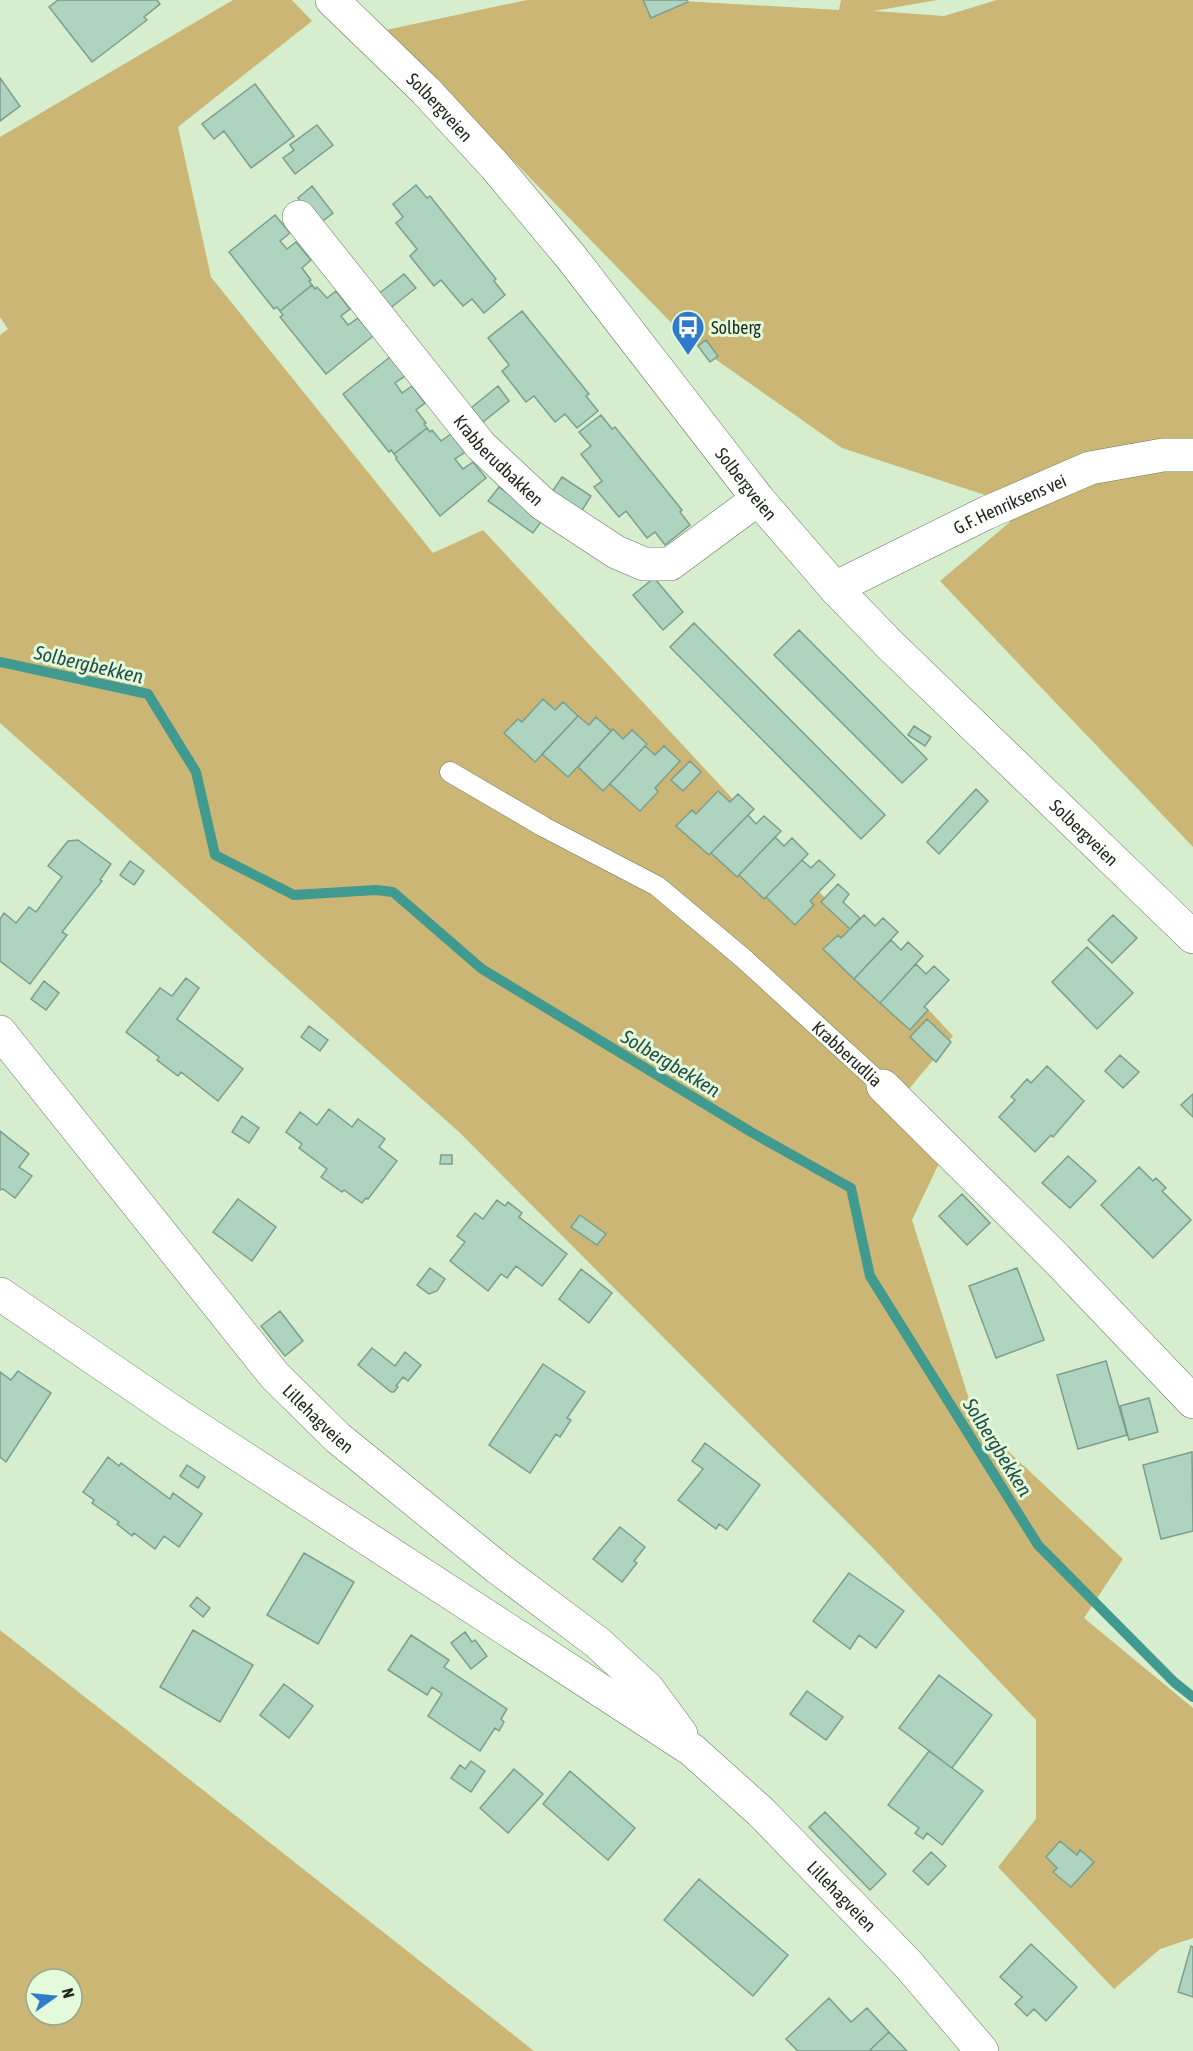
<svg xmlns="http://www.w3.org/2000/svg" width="1193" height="2051" viewBox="0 0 1193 2051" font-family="'Asap Condensed',sans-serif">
<rect width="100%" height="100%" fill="#d6eece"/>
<path fill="#cbb676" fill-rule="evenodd" d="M 233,0 L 292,0 L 312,21 L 178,127 L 211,277 L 433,553 L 483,530 L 953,1036 L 899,1101 L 942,1157 L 912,1220 L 976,1421 L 1123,1559 L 1084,1618 L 1193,1708 L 1193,1938 L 1160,1949 L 1114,1989 L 998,1867 L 1036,1819 L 1036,1720 L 870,1545 L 459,1132 L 0,723 L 0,335 L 8,329 L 0,317 L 0,137 Z
M 527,0 L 664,0 L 839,10 L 841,0 L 937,0 L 874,11 L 944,16 L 997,0 L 1193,0 L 1193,847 L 940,581 L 1010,522 L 991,497 L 842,448 L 688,340 L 386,30 Z
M 0,1630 L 534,2051 L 0,2051 ZM 36,1979 L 72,1979 L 72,2015 L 36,2015 Z"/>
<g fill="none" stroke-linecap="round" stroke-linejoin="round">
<path stroke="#409a8f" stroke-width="10" d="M 0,662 L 148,694 L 196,772 L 215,855 L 294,895 L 376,890 L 393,892 L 482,969 L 751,1132 L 851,1188 L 870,1276 L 1038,1545 L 1174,1682 L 1193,1697"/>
</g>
<path fill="#aed3bf" stroke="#7b9f8c" stroke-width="1.5" d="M 58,0 L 157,0 L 160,4 L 144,17 L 147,20 L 92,62 L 49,7 Z
M 643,0 L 687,0 L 688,2 L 651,18 Z
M 0,78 L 20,106 L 0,121 Z
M 255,84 L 294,136 L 251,168 L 224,131 L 214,139 L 202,124 Z
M 317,125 L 333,145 L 295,174 L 283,158 L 294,150 L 290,145 Z
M 416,185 L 427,198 L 430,196 L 496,279 L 494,281 L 505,295 L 484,313 L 472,299 L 463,306 L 441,280 L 434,286 L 410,256 L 417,249 L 396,223 L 403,217 L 393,204 Z
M 312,186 L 333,213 L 319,224 L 298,198 Z
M 275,215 L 290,233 L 280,241 L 287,249 L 296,242 L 311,260 L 302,268 L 311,280 L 309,281 L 312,285 L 280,311 L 277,307 L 274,309 L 229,252 Z
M 404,274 L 416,288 L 389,309 L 377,295 Z
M 312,285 L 315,289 L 317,287 L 327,298 L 336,291 L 350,309 L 341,316 L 348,325 L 358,318 L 373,336 L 326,374 L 280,317 L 283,315 L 280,311 Z
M 522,311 L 589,394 L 586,396 L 598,411 L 577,428 L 565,414 L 555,422 L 534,396 L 526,402 L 502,371 L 509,365 L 488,338 Z
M 706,340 L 718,356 L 710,362 L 698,346 Z
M 390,357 L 405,376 L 395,383 L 402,393 L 412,386 L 425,403 L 416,410 L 426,423 L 424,424 L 427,428 L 394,454 L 391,450 L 389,452 L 343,394 Z
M 498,386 L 509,401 L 483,422 L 471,408 Z
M 601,415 L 612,429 L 615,427 L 682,510 L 680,512 L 690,525 L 665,545 L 655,532 L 647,538 L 626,511 L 619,517 L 594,487 L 602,481 L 581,454 L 591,446 L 579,432 Z
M 427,428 L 430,432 L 432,430 L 441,441 L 451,434 L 465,452 L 455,459 L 463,469 L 473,462 L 486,478 L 440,516 L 396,459 L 397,458 L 394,454 Z
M 562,477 L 591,496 L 581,512 L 552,492 Z
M 499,487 L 543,519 L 533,533 L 488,501 Z
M 654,578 L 683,612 L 663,630 L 633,595 Z
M 694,623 L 885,815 L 861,839 L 670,647 Z
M 799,630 L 927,759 L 902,783 L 774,655 Z
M 543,699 L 555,710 L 563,702 L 578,716 L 535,762 L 504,733 L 518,719 L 522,722 Z
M 578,716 L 589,725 L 596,717 L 611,731 L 568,777 L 542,754 Z
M 914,726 L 931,737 L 925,746 L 908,735 Z
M 613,729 L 623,739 L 632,730 L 647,744 L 603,791 L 578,767 Z
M 645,746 L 655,755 L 664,746 L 680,761 L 655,788 L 658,792 L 640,811 L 610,784 Z
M 690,761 L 701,772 L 683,791 L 671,780 Z
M 976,789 L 988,801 L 939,854 L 927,842 Z
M 718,791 L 730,802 L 738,794 L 754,809 L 709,855 L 676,826 L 692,810 L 696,814 Z
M 748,815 L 756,824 L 764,816 L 781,831 L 737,877 L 711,853 Z
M 775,837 L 784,846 L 792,838 L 808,854 L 764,899 L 739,875 Z
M 78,840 L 111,864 L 100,880 L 102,881 L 62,932 L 67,935 L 30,984 L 0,961 L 0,919 L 4,913 L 16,923 L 29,907 L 36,912 L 62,877 L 48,866 L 68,841 Z
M 802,860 L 811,868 L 819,860 L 835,875 L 810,901 L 814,905 L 795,925 L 766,897 Z
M 130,861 L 144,871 L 134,885 L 120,875 Z
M 838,884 L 849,894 L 843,902 L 860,918 L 850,929 L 821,902 Z
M 864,915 L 875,926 L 883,918 L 898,932 L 854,979 L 823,949 L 838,935 L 841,938 Z
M 1113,915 L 1137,938 L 1112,963 L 1088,940 Z
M 891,940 L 901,950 L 908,942 L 923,956 L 880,1003 L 854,979 Z
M 1087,947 L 1133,993 L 1097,1029 L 1052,982 Z
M 916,964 L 926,974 L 934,966 L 949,980 L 924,1007 L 928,1010 L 910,1030 L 880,1003 Z
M 186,978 L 199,988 L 177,1019 L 243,1069 L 218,1101 L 181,1072 L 178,1076 L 157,1060 L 159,1057 L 126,1032 L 160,988 L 172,996 Z
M 44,981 L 59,993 L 46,1010 L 31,999 Z
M 927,1019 L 951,1042 L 936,1062 L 910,1037 Z
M 309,1026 L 328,1040 L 320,1051 L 301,1037 Z
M 1120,1055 L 1139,1072 L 1123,1088 L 1105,1071 Z
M 1047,1066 L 1084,1101 L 1053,1137 L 1051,1135 L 1035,1152 L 999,1117 L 1015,1100 L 1011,1097 L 1027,1079 L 1031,1083 Z
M 1193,1094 L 1193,1117 L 1181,1105 Z
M 329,1109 L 352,1127 L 358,1119 L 385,1139 L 379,1147 L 397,1161 L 368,1199 L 366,1198 L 362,1203 L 344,1190 L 342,1192 L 321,1177 L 327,1169 L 299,1148 L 302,1144 L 286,1132 L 300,1112 L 317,1125 Z
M 242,1116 L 259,1128 L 249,1143 L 232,1132 Z
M 0,1131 L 29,1154 L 19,1167 L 32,1176 L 15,1198 L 3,1189 L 0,1190 Z
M 441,1155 L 452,1155 L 452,1164 L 440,1164 Z
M 1068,1156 L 1096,1181 L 1070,1208 L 1042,1183 Z
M 1139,1167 L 1153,1181 L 1156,1178 L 1166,1188 L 1162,1191 L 1191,1220 L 1153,1258 L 1101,1205 Z
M 962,1194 L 990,1223 L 967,1245 L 939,1216 Z
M 238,1199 L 276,1227 L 252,1261 L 213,1232 Z
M 497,1200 L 505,1206 L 508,1202 L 522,1213 L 519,1217 L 567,1254 L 542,1286 L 516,1266 L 507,1278 L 501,1274 L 488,1291 L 450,1261 L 465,1242 L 457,1236 L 475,1213 L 483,1219 Z
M 580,1215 L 606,1234 L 597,1245 L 571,1227 Z
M 430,1268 L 445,1279 L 437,1291 L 429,1294 L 417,1285 Z
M 1017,1268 L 1044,1340 L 996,1358 L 969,1286 Z
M 581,1269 L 612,1293 L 589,1323 L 559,1299 Z
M 280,1311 L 303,1341 L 285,1356 L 261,1326 Z
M 372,1348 L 395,1366 L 405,1352 L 421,1365 L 408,1381 L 403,1377 L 396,1386 L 398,1387 L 394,1392 L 391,1392 L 358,1365 Z
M 1106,1361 L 1127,1435 L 1078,1449 L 1057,1375 Z
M 543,1364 L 585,1392 L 567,1418 L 571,1420 L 560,1437 L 556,1434 L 530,1473 L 489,1445 Z
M 18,1371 L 51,1393 L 6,1462 L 0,1457 L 0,1372 L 11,1380 Z
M 1149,1398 L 1158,1432 L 1129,1440 L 1120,1406 Z
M 705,1443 L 760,1485 L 727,1530 L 719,1524 L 716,1529 L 678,1500 L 703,1469 L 692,1461 Z
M 1192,1452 L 1193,1531 L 1161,1539 L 1143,1465 Z
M 108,1457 L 119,1466 L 121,1463 L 170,1499 L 173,1493 L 202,1514 L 179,1547 L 164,1536 L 155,1549 L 134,1533 L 132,1536 L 117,1524 L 119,1522 L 92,1503 L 94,1500 L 83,1492 Z
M 187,1465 L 205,1477 L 198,1488 L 180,1476 Z
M 620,1527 L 645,1547 L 634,1561 L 637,1563 L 622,1582 L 593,1559 Z
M 304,1553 L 354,1582 L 318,1644 L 267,1615 Z
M 849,1573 L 904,1611 L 876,1648 L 859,1635 L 850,1649 L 813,1621 Z
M 197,1597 L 210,1608 L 203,1617 L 190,1606 Z
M 193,1630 L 253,1665 L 220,1722 L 160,1687 Z
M 465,1632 L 472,1642 L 475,1640 L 487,1656 L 471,1669 L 451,1643 Z
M 411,1635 L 449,1660 L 444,1667 L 507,1709 L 501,1719 L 504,1722 L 499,1731 L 495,1728 L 480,1751 L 428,1716 L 442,1694 L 432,1687 L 427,1695 L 388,1670 Z
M 939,1675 L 992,1715 L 952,1768 L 899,1728 Z
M 284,1684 L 313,1706 L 289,1738 L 260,1715 Z
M 807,1691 L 843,1717 L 826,1740 L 790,1714 Z
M 929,1751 L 983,1791 L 942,1845 L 927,1833 L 923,1839 L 915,1833 L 919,1828 L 888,1805 Z
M 471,1761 L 485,1771 L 471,1792 L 451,1778 L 460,1765 L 465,1769 Z
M 514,1769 L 543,1794 L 508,1833 L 480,1808 Z
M 570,1771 L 635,1828 L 608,1860 L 543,1804 Z
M 825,1812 L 886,1874 L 870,1890 L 809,1827 Z
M 1060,1841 L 1077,1855 L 1080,1850 L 1094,1862 L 1071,1887 L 1053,1872 L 1057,1868 L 1046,1857 Z
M 931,1852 L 946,1866 L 928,1885 L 913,1871 Z
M 699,1879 L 788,1955 L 753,1996 L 664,1920 Z
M 1031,1944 L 1077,1987 L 1046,2021 L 1034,2009 L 1027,2016 L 1015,2004 L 1022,1997 L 1000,1977 Z
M 1191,1946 L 1193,1947 L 1193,1997 L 1178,1992 Z
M 829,1998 L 851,2022 L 867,2008 L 889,2032 L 869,2051 L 798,2051 L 786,2039 Z
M 889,2032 L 907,2051 L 869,2051 Z"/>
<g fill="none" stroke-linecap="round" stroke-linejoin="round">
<defs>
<g id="lane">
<path id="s1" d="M 450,772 L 544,827 L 657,886 L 743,958 L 883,1086"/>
</g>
<g id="street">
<path id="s2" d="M 299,217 L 481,446 L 543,504 L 616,552 L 644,564 L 670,564 L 758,499"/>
<path id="s3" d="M 835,588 L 986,513 L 1090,468 L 1163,455 L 1193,455"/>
<path id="s4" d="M 0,1032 L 275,1376 L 338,1438 L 498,1568 L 598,1643 L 648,1689 L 681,1734"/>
<path d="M 883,1086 L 1056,1258 L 1193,1402"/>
<path id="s5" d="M 0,1294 L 173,1412 L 692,1750 L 761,1812 L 908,1964 L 982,2051"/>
</g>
<g id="secondary">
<path id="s6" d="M 332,0 L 426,91 L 495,166 L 571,257 L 758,499 L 835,588 L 889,644 L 1193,937"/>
</g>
</defs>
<use href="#lane" stroke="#64795d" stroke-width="21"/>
<use href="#street" stroke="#64795d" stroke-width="34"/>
<use href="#secondary" stroke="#64795d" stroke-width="34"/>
<use href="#lane" stroke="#fff" stroke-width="20"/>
<use href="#street" stroke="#fff" stroke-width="33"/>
<use href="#secondary" stroke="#fff" stroke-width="33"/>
</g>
<defs>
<symbol id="bus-pin" viewBox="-11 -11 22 30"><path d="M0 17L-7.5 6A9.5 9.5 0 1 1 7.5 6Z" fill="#2e7bcb" stroke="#e3fbdb"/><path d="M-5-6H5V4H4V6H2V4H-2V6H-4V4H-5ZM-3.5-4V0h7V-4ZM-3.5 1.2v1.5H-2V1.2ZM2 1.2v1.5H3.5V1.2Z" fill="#fff"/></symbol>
</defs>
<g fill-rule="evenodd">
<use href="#bus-pin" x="669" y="308" width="38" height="52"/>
</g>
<g text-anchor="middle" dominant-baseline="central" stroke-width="6" stroke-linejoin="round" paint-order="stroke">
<g font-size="18" fill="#1f281c" stroke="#e3fbdb">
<text stroke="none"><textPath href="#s6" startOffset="152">Solbergveien</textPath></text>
<text stroke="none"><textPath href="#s2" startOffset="315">Krabberudbakken</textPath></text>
<text stroke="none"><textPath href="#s6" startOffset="638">Solbergveien</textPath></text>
<text stroke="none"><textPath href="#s3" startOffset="194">G.F. Henriksens vei</textPath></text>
<text stroke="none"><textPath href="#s6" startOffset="1124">Solbergveien</textPath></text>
<text stroke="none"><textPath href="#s1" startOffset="490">Krabberudlia</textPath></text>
<text stroke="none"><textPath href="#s4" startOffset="501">Lillehagveien</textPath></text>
<text stroke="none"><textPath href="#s5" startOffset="1038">Lillehagveien</textPath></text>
</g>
<g font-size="18" fill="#1f281c" stroke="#e3fbdb" text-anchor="start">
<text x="711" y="327">Solberg</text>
</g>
<g font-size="20" font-style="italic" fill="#254e48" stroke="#e3fbdb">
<text transform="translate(89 664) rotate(13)">Solbergbekken</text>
<text transform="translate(671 1063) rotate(31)">Solbergbekken</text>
<text transform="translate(998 1447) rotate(58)">Solbergbekken</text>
</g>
</g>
<g transform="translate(54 1997) rotate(75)"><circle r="28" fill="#e3fbdb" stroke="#95a78f" stroke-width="1.5"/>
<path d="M0-4.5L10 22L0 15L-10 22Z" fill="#2e7bcb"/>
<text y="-9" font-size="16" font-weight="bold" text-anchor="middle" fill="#1f281c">N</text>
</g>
</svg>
